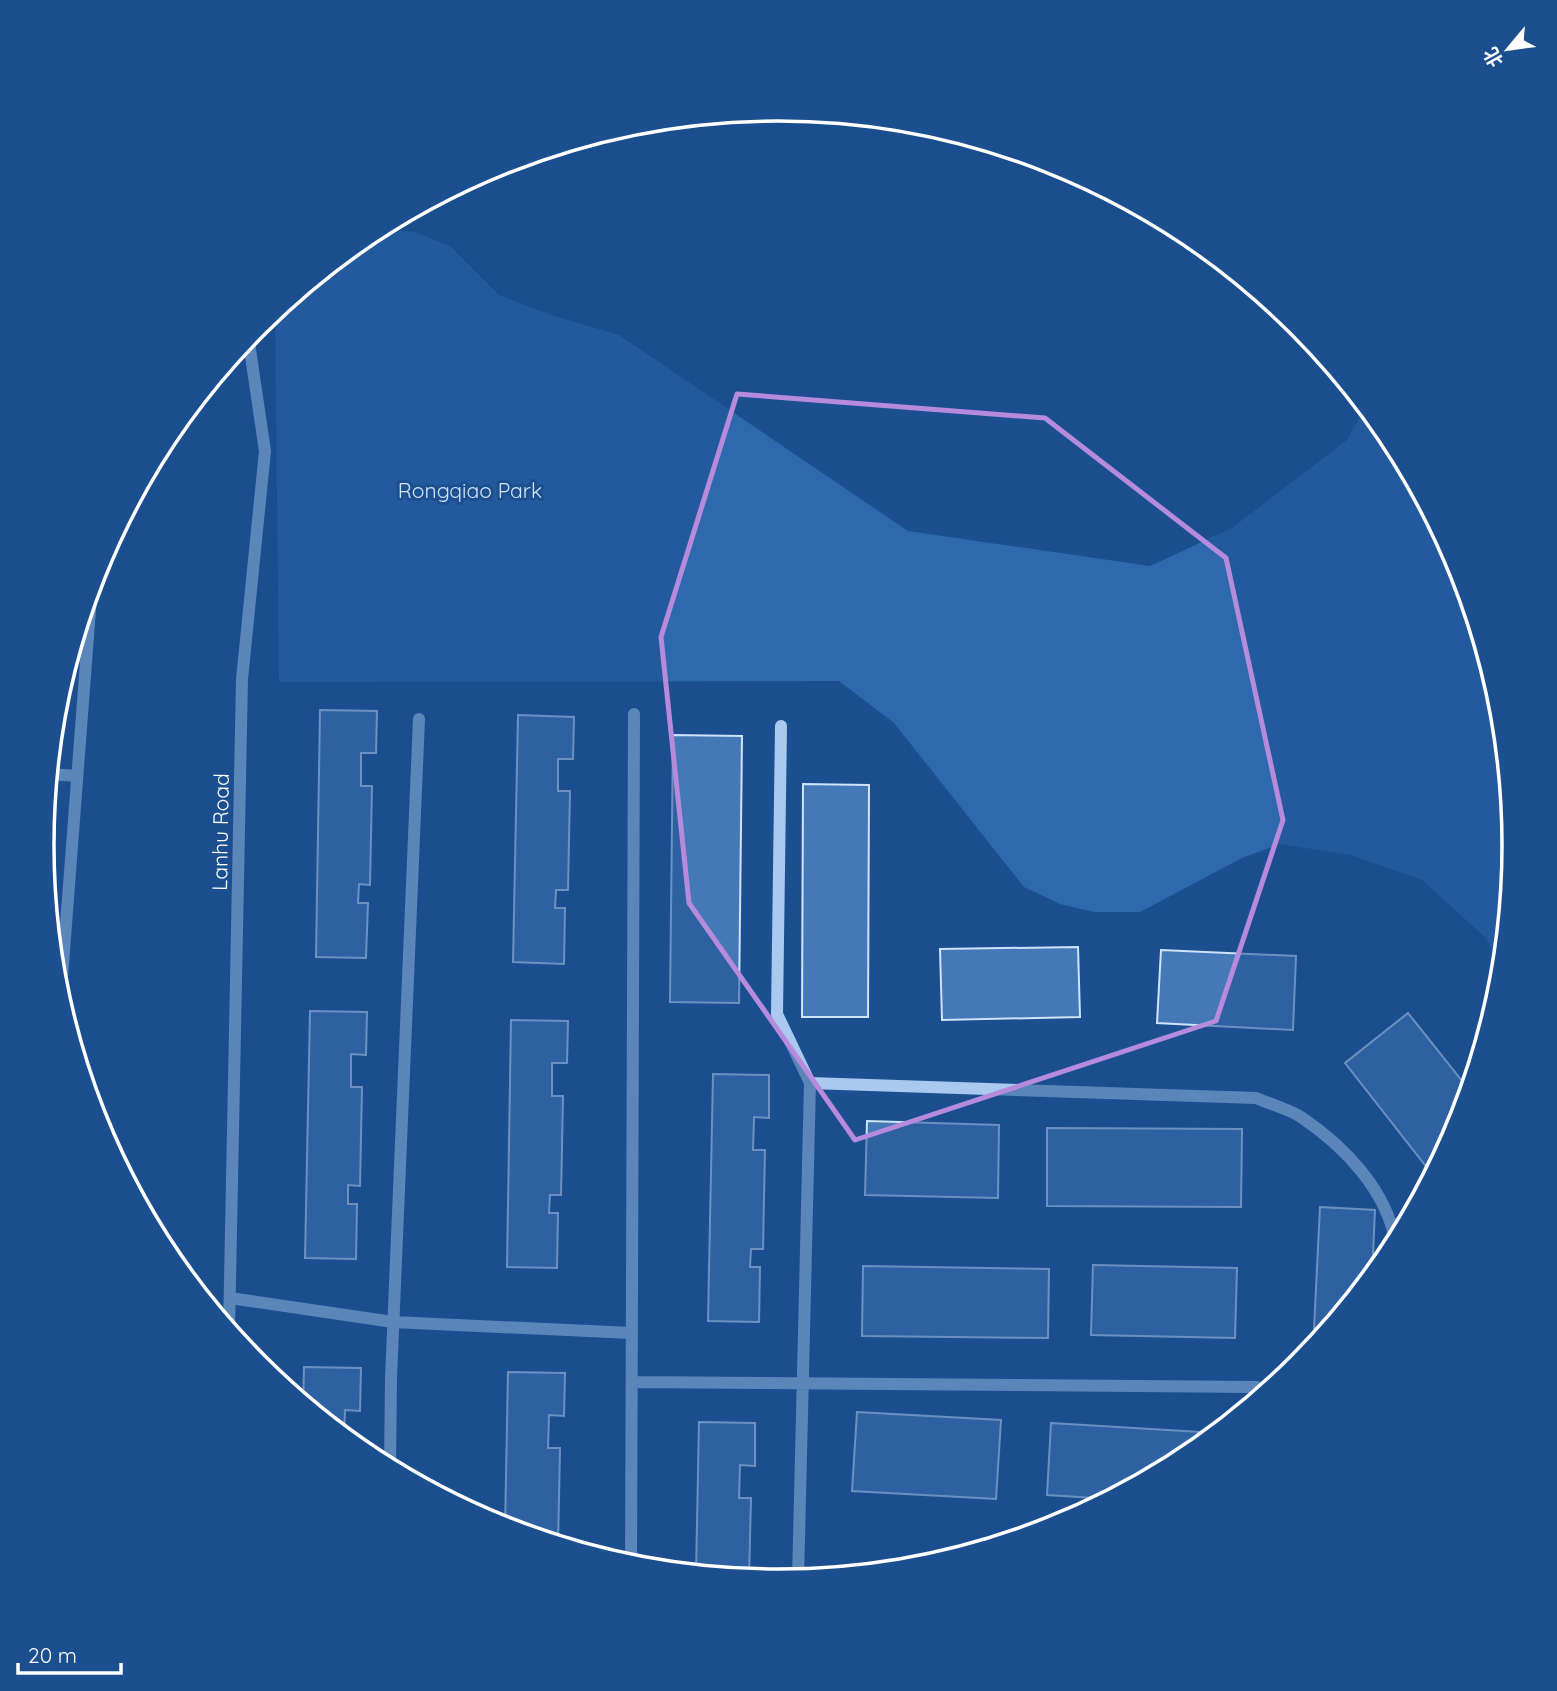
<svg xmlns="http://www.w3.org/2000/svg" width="1557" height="1691" viewBox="0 0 1557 1691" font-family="Quicksand,'Noto Sans SC',sans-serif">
<rect width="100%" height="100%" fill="#1b4f8f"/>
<path fill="#2e69ad" d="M 382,230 L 415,232 L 450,246 L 499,295 L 551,315 L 619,335 L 908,531 L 1150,566 L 1232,528 L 1347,440 L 1366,406 L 1391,437 L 1459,564 L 1501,702 L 1515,846 L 1503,965 L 1485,937 L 1422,880 L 1351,855 L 1280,844 L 1242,858 L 1140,912 L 1094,912 L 1060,904 L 1024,887 L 894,723 L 839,681 L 279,682 L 275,311 L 370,233 Z"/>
<path fill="#4478b7" stroke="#cfe3fa" stroke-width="2" d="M 320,710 L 377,711 L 376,753 L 361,753 L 361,786 L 372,786 L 370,885 L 359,884 L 358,903 L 368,903 L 366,958 L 316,957 Z
M 518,715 L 574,717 L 573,759 L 558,759 L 558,791 L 570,791 L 568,890 L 556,890 L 555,908 L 565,908 L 564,964 L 513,962 Z
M 673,735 L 742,736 L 739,1003 L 670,1002 Z
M 803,784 L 869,785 L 868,1017 L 802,1017 Z
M 1078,947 L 1080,1017 L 942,1020 L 940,949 Z
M 1161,950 L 1296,956 L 1293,1030 L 1157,1023 Z
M 310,1011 L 367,1012 L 366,1055 L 351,1054 L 351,1087 L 362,1087 L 360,1186 L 348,1185 L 348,1204 L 357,1204 L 356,1259 L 305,1258 Z
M 1408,1013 L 1470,1091 L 1459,1128 L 1432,1174 L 1345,1063 Z
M 511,1020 L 568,1021 L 567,1063 L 552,1063 L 552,1096 L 563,1096 L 561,1195 L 550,1195 L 549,1213 L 558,1213 L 557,1268 L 507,1267 Z
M 713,1074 L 769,1075 L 769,1118 L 754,1117 L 753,1150 L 765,1150 L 763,1249 L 751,1249 L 750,1267 L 760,1267 L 759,1322 L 708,1321 Z
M 867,1121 L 999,1125 L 998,1198 L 865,1195 Z
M 1047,1128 L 1242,1129 L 1241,1207 L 1047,1206 Z
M 1320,1207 L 1375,1210 L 1372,1278 L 1313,1349 Z
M 1093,1265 L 1237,1268 L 1235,1338 L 1091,1335 Z
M 863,1266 L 1049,1269 L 1048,1338 L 862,1336 Z
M 304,1367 L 361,1368 L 360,1411 L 345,1410 L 344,1437 L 303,1404 Z
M 508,1372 L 565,1373 L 564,1416 L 549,1415 L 548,1448 L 560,1448 L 558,1545 L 505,1528 Z
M 857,1412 L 1001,1420 L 996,1499 L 852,1491 Z
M 699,1422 L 755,1423 L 755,1466 L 740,1465 L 739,1498 L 751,1498 L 749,1579 L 696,1574 Z
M 1051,1423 L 1218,1433 L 1187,1458 L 1111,1499 L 1047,1495 Z
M 855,1565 L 916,1568 L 855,1575 Z"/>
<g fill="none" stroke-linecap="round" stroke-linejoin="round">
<path stroke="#a9c9ee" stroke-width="12" d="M 781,726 L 777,1014 L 810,1083 L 798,1580
M 49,774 L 77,776
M 60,1003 L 92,584
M 810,1083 L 1256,1098 C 1270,1104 1288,1109 1301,1117 C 1344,1146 1388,1191 1396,1245
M 230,1298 L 393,1322 L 632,1333
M 229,1331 L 242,679 L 265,451 L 248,336
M 632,1382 L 1257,1387
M 390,1469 L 391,1378 L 419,719
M 631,1567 L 634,714"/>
</g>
<path d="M0 0H1557V1691H0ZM 737,394 L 1045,418 L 1226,558 L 1283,820 L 1216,1021 L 855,1140 L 689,903 L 661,637 Z" fill="#1b4f8f" fill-opacity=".55" fill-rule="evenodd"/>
<path fill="none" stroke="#b68bdc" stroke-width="5" stroke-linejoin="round" d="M 737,394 L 1045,418 L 1226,558 L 1283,820 L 1216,1021 L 855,1140 L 689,903 L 661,637 Z"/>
<g text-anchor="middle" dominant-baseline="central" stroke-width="6" stroke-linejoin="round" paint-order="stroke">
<g font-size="21" fill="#cfe3fa" stroke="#1b4f8f">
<text x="470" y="490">Rongqiao Park</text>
</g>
<g font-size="21" fill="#fff" stroke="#1b4f8f">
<text transform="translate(220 832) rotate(-89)">Lanhu Road</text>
</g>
</g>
<path d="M0 0H1557V1691H0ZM54 845a724 724 0 1 1 1448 0a724 724 0 1 1-1448 0Z" fill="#1b4f8f" fill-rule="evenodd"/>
<path fill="none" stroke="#fff" stroke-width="3.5" d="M54 845a724 724 0 1 1 1448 0a724 724 0 1 1-1448 0Z"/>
<g transform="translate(1508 49) rotate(241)" stroke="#1b4f8f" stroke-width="5" paint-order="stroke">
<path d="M0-5L12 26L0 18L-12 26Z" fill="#ffffff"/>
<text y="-10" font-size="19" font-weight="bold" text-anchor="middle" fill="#ffffff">北</text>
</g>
<path d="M18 1663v10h103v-10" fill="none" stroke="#ffffff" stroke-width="3.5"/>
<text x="28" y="1663" font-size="21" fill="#ffffff" stroke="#1b4f8f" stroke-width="5" paint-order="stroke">20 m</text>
</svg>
